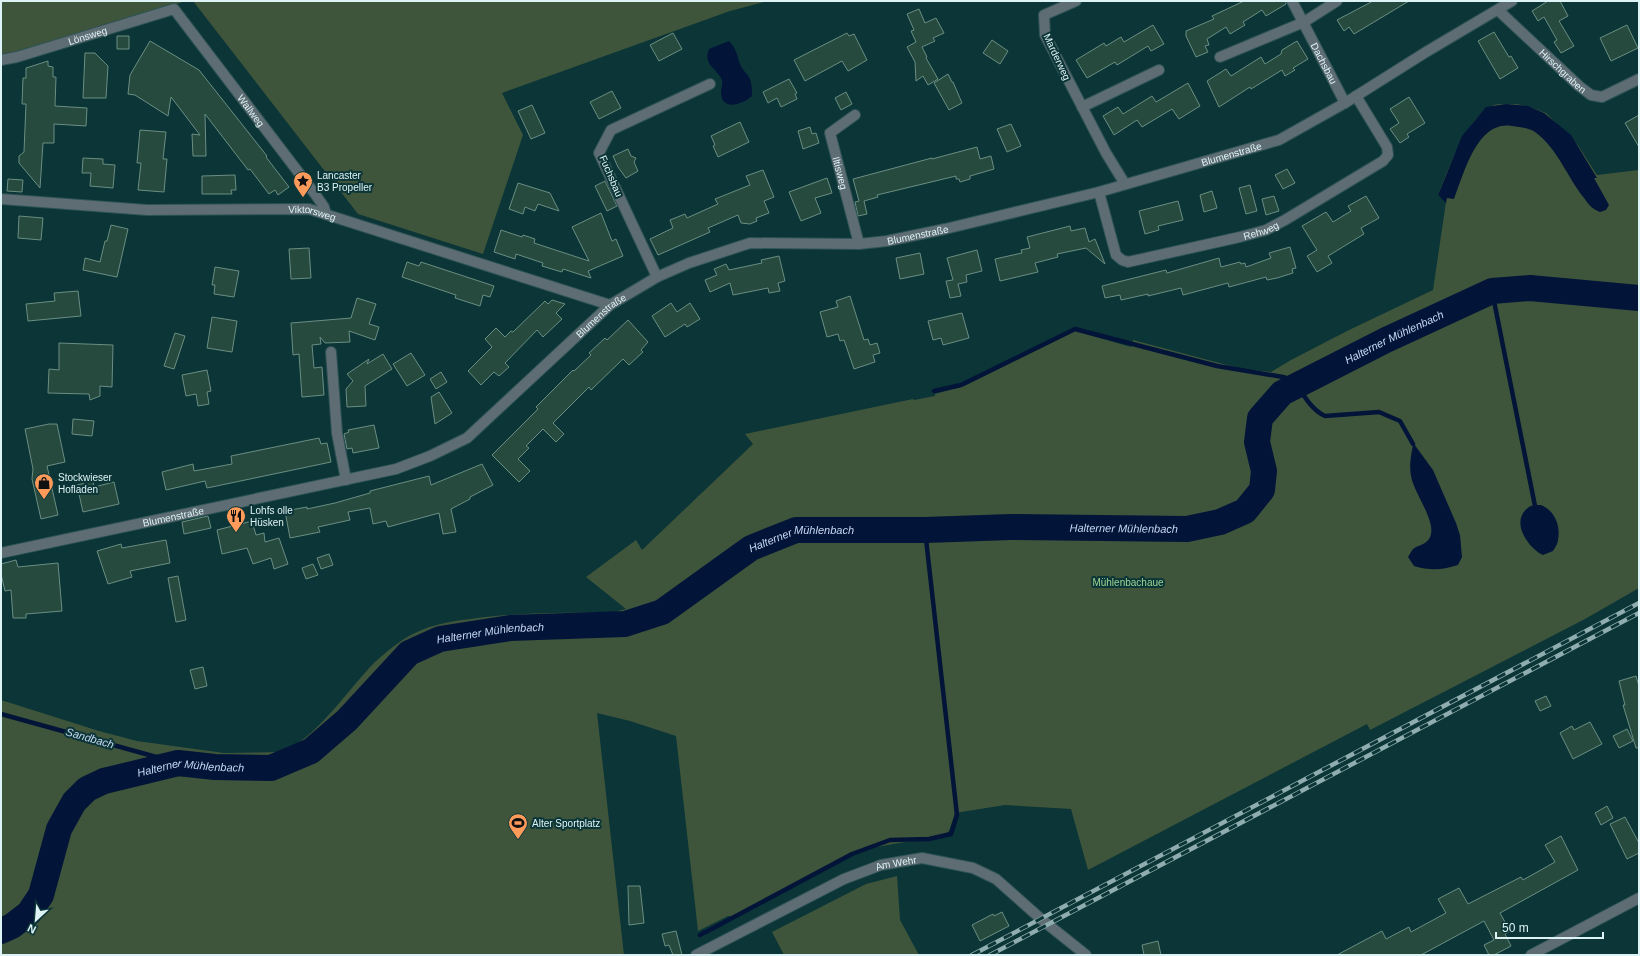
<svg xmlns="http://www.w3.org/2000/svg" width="1640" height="956" viewBox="0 0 1640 956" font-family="Helvetica,sans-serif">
<rect width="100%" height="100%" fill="#0b3537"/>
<path fill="#3e553b" d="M 1,1 L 186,1 L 22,52 L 1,55 Z
M 193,1 L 768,1 L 730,11 L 502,93 L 523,135 L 483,254 L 358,214 Z
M 1504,104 L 1517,104 L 1533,108 L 1546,113 L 1577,144 L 1597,175 L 1639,170 L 1639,588 L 1585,619 L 1370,730 L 1367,724 L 1088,870 L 1071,809 L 1005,805 L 955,813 L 949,831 L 942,836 L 876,847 L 849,856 L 735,917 L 728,916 L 698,931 L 676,736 L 630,721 L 597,713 L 624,955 L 1,955 L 1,700 L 99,731 L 137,741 L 224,753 L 280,752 C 313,743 349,688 374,663 C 386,652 400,640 415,633 C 433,624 452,621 471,619 C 519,612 566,613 614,612 L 626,609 L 586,577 L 636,540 L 642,550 L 753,444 L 745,434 L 913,399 L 914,400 L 935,396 L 935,394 L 964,386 L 1075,331 L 1131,347 L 1133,340 L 1242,369 L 1271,372 L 1291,360 L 1349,330 L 1433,290 L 1446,202 L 1438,195 C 1447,172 1467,116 1492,106 C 1495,104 1500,104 1504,104 Z
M 897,876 L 900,920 L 919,955 L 784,955 L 772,932 L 866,884 Z"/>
<path fill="#021539" d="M 729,41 C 736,48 737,55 740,64 C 742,70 746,72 749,77 C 752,83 752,90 752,96 C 743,104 722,112 721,93 C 721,88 723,85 722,80 C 716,67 703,66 709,49 Z
M 1506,104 L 1528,106 L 1544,113 L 1571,135 L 1597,178 L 1594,178 L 1609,205 L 1606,210 L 1600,212 C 1592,209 1589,205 1584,198 C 1567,177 1558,149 1535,132 C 1529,128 1520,127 1512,126 C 1477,120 1464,174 1454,199 L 1447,198 L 1446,203 L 1438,195 L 1462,136 L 1486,107 Z
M 1414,444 L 1433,470 L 1456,523 L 1460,535 L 1462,557 L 1458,565 C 1442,570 1430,571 1414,566 L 1408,557 C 1410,554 1411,551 1413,549 C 1418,545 1425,545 1429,539 C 1439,524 1414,494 1411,476 C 1409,465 1411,455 1413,445 Z
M 1541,505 C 1554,510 1561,525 1558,540 C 1558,543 1555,548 1553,551 L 1543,555 C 1528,548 1509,521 1529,507 C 1532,505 1538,505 1541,505 Z"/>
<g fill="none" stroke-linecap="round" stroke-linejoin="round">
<path stroke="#021539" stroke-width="4.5" d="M 1492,291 L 1535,506
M 1297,385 C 1304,396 1312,410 1325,416 L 1379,412 L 1400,421 L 1413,444
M 934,391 L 961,385 L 1075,329 L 1217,366 L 1283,377 L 1301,383
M 1,714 L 178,763
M 706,932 L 852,854 L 890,840 L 929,839 L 951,834 L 957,815 L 925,530
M 700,935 L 705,932"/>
<path stroke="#021539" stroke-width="26" id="s1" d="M 1,931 L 12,926 L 29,913 L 41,895 L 59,829 L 74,802 L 87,789 L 104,781 L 178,763 L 215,767 L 271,768 L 311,751 L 347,720 L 409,653 L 440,639 L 510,628 L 625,624 L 662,612 L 751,548 L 796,530 L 925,530 L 1011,527 L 1187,529 L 1220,522 L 1245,511 L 1262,490 L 1264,471 L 1257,442 L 1260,418 L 1282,393 L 1386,340 L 1492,291 L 1530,288 L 1639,298"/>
</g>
<path fill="#274a3f" stroke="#6a8e82" d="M 1244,1 L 1286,1 L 1286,4 L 1266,16 L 1262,10 L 1243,22 L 1245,25 L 1230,34 L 1226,27 L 1207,39 L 1209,45 L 1205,46 L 1208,52 L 1196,57 L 1186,36 L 1186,31 L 1214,19 L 1212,16 Z
M 1373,1 L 1409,1 L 1354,34 L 1349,27 L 1344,31 L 1337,20 Z
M 1548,1 L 1560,1 L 1568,16 L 1559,21 L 1574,46 L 1561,53 L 1554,42 L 1557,40 L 1544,17 L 1538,21 L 1532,11 Z
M 919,9 L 925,23 L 936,18 L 944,33 L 933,38 L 935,41 L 922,47 L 927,57 L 926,58 L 938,79 L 928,85 L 923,76 L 916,81 L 915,62 L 907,47 L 916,42 L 911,31 L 914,30 L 907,14 Z
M 1153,25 L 1164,44 L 1151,51 L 1148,46 L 1117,65 L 1115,62 L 1087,78 L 1076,60 L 1104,43 L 1106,46 L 1121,37 L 1124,42 Z
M 1627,25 L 1638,48 L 1611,61 L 1600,38 Z
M 1494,32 L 1509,57 L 1511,56 L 1518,68 L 1500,79 L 1478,41 Z
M 673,33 L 682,49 L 659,61 L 650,45 Z
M 847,33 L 849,36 L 854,34 L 867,60 L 848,71 L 842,61 L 805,81 L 794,60 Z
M 117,36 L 129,36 L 129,49 L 117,49 Z
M 992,40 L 1008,51 L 1000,64 L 983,53 Z
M 150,41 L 199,70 L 267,156 L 266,157 L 289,187 L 278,195 L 275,190 L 269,194 L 250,169 L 248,170 L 205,114 L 206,156 L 193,156 L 192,134 L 200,135 L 171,97 L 168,116 L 135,95 L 128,94 L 130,75 Z
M 1297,41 L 1308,59 L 1293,68 L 1295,70 L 1285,76 L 1282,70 L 1251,89 L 1250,87 L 1219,107 L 1207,81 L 1226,69 L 1231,76 L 1261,57 L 1265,64 L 1281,54 L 1282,50 Z
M 85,53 L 95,53 L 108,66 L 106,98 L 83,98 Z
M 48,61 L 48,66 L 53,67 L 53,77 L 56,77 L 55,106 L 87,108 L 86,126 L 54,124 L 54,143 L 43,143 L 40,188 L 19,163 L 19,156 L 24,152 L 26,104 L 22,104 L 23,78 L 26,78 L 26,68 Z
M 948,74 L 952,82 L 953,82 L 962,103 L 949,110 L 934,83 Z
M 789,79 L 797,93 L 795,94 L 797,99 L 781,107 L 777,98 L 768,103 L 763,92 Z
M 1188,83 L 1200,106 L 1179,119 L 1172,109 L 1142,127 L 1137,120 L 1114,135 L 1103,116 L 1118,107 L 1123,114 L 1152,96 L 1156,102 Z
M 612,91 L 621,108 L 599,119 L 590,102 Z
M 846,92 L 852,104 L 841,110 L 835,98 Z
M 1409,97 L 1425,123 L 1407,134 L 1409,137 L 1400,143 L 1390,129 L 1399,123 L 1390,109 Z
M 532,105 L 545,133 L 531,139 L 518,111 Z
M 1639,115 L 1639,147 L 1625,123 Z
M 740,122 L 749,142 L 718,157 L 713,146 L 715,145 L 711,136 Z
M 1011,124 L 1021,146 L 1007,152 L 997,129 Z
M 810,127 L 812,134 L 816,133 L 819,143 L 803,149 L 798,131 Z
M 140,130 L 166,132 L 163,159 L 167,159 L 164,192 L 138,190 L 141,163 L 137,163 Z
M 977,147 L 980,159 L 991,156 L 994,169 L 970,176 L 970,179 L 960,182 L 959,179 L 956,179 L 956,176 L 877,195 L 878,197 L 864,201 L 867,214 L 858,216 L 855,202 L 859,201 L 853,179 L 932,158 L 932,159 Z
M 628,149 L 631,156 L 636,158 L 634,162 L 638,171 L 626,178 L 618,167 L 613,156 Z
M 83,158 L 103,159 L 103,164 L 115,165 L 113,188 L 90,186 L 91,173 L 82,173 Z
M 1287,169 L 1295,183 L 1283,189 L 1275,175 Z
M 763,170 L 774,197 L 764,201 L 769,213 L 756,218 L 757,221 L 750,224 L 741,223 L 738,215 L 708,228 L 710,232 L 658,255 L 650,239 L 673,228 L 670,220 L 685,214 L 687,218 L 718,204 L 715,199 L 750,185 L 746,176 Z
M 235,175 L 236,190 L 231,190 L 232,194 L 202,194 L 202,176 Z
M 827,178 L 832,193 L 815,198 L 821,213 L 801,221 L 789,192 Z
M 8,179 L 23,180 L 22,192 L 7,191 Z
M 605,181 L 617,206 L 607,211 L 595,186 Z
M 518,183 L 550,193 L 559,211 L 538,204 L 535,211 L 525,207 L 523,214 L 509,209 Z
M 1250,185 L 1257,211 L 1246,214 L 1239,188 Z
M 1212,191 L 1217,208 L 1204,212 L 1200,195 Z
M 1274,196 L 1279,211 L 1266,215 L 1262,199 Z
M 1366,196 L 1379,218 L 1361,228 L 1364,234 L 1328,256 L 1332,263 L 1317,272 L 1307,256 L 1317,250 L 1302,226 L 1326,212 L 1333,222 L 1351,211 L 1348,206 Z
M 1178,201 L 1183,220 L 1158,226 L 1159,230 L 1145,234 L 1139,211 Z
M 601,213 L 612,241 L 616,239 L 623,256 L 588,271 L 591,278 L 563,269 L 562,272 L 555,270 L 542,266 L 543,263 L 516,254 L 515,259 L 494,252 L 501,230 L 522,237 L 523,235 L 535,239 L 534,243 L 589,261 L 572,227 Z
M 19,216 L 43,218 L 41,240 L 18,238 Z
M 111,225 L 128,229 L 117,277 L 83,270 L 85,258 L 100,262 L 105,241 L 107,241 Z
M 1070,226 L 1071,231 L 1085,228 L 1089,242 L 1095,239 L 1105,264 L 1086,248 L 1057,254 L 1058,257 L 1035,263 L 1038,272 L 1000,281 L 995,259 L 1022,253 L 1021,250 L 1030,248 L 1027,237 Z
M 1290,247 L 1296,268 L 1292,269 L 1293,273 L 1277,278 L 1267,280 L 1266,277 L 1229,287 L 1228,283 L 1183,295 L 1181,288 L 1148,296 L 1148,294 L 1121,300 L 1120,295 L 1105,298 L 1102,286 L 1166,270 L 1167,273 L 1219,258 L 1221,267 L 1240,262 L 1241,264 L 1245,263 L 1246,267 L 1271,258 L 1269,253 Z
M 309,248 L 311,278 L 291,279 L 289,249 Z
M 977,250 L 982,271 L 966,275 L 967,282 L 958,284 L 961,296 L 950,298 L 946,281 L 953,280 L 947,258 Z
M 920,253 L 924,274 L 900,279 L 896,258 Z
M 779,256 L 785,281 L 778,283 L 780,291 L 769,293 L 768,288 L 733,295 L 730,283 L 710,292 L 705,280 L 717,275 L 714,269 L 726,264 L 729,270 L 762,263 L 761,260 Z
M 407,262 L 419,266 L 421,262 L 494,286 L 490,297 L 483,295 L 480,306 L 455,298 L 456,295 L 402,277 Z
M 215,267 L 239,271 L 234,297 L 214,294 L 215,285 L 212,285 Z
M 78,291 L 81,316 L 28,321 L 26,304 L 55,301 L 54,293 Z
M 850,296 L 864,340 L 868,339 L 870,345 L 877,343 L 880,353 L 873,355 L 875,362 L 854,369 L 844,340 L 840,341 L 838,334 L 827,337 L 820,312 L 838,307 L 836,301 Z
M 357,298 L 376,304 L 369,324 L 379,327 L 375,340 L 349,331 L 350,342 L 325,343 L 320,337 L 321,344 L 312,345 L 314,368 L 322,367 L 324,395 L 302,397 L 299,354 L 293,355 L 291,323 L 351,318 Z
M 552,300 L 565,304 L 556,313 L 562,319 L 543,337 L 537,330 L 505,363 L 509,367 L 499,376 L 494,372 L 481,385 L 468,371 L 492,347 L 485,339 L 496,328 L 505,337 L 511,331 L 513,332 L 545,301 L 548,304 Z
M 671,303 L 677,312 L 690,303 L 700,319 L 687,327 L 685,324 L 665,337 L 652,316 Z
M 962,313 L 969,338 L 943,345 L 941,338 L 933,340 L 928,321 Z
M 212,317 L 237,321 L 232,352 L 207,348 Z
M 628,320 L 648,342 L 641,350 L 643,352 L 629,365 L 623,359 L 591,390 L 589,387 L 553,423 L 564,434 L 556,442 L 543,429 L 526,446 L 529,448 L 518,459 L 530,471 L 519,482 L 492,455 L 538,409 L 536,407 L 573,370 L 574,371 L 591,355 L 589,353 L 605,338 L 607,340 Z
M 175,333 L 185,336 L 174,369 L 164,366 Z
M 59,343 L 113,345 L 112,387 L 100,386 L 100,396 L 90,400 L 89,394 L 48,393 L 49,369 L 59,370 Z
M 411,353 L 425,375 L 407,386 L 393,364 Z
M 383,354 L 392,369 L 365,386 L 366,406 L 347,407 L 346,389 L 353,381 L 347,374 L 369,359 L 367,364 Z
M 207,370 L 211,391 L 207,392 L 209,404 L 198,406 L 196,394 L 186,396 L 182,375 Z
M 441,372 L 447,382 L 436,389 L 430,379 Z
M 439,392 L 452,413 L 435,424 L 431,397 Z
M 73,419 L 94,421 L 92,436 L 72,434 Z
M 49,424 L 57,424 L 65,462 L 47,466 L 58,515 L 41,519 L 32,479 L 33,469 L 25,429 Z
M 374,425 L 379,448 L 353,453 L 352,448 L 347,449 L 344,434 L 349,432 L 348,430 Z
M 319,438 L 321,444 L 327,443 L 331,462 L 207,488 L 205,481 L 166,490 L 162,472 L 193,464 L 194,471 L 232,464 L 231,456 Z
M 482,464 L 493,485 L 470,497 L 470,499 L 451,509 L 456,532 L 443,534 L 439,513 L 388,527 L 386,521 L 373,524 L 370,508 L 348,512 L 350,520 L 318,527 L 320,532 L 290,538 L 285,511 L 307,507 L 307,509 L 335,503 L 370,493 L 370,491 L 429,476 L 431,485 Z
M 93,481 L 94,487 L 114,482 L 119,504 L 83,512 L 77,485 Z
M 208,516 L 211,528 L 184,534 L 182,522 Z
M 252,521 L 256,535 L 264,533 L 265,542 L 279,538 L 288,564 L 274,569 L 271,558 L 253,564 L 247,548 L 222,554 L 217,530 Z
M 166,540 L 170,563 L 130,571 L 132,577 L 108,584 L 97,551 L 121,544 L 122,548 Z
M 329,554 L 333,565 L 321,569 L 317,558 Z
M 16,560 L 18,567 L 58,563 L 62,611 L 26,614 L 26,618 L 13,618 L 11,590 L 5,591 L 1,574 L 1,564 Z
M 313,564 L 318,575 L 306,579 L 302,568 Z
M 178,576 L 186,620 L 176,622 L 168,578 Z
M 203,667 L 207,686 L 195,689 L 190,670 Z
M 1636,676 L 1639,686 L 1639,748 L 1636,748 L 1623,705 L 1625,705 L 1619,681 Z
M 1546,696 L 1551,706 L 1540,711 L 1535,701 Z
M 1590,722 L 1602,744 L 1573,759 L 1560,733 L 1572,726 L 1574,730 Z
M 1627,729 L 1633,741 L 1619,748 L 1613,736 Z
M 1607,806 L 1613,818 L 1601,825 L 1595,813 Z
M 1625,817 L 1639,843 L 1639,853 L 1627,859 L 1610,824 Z
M 1561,836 L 1578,870 L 1500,913 L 1510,931 L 1505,934 L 1511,946 L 1494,955 L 1489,955 L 1484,945 L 1494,940 L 1484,921 L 1421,955 L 1337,955 L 1382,931 L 1386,939 L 1409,927 L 1411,932 L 1446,913 L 1438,899 L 1459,888 L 1468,904 L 1521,877 L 1523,880 L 1555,862 L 1545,845 Z
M 628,886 L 640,886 L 644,923 L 629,925 Z
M 1002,912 L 1009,926 L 980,941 L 972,925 L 993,914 L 994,916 Z
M 676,931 L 682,955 L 673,955 L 669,945 L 665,946 L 662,934 Z
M 1158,941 L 1161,955 L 1144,955 L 1142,945 Z"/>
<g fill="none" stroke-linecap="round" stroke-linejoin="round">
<defs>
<g id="minor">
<path d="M 1076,1 L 1044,15 L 1045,35 L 1106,153 L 1125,184"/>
<path id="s2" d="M 1292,1 L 1345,103"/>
<path id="s3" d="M 1498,10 L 1579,86 L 1591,95 L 1602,97 L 1639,79"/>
<path d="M 1220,57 L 1304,22 L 1337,1"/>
<path id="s4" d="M 1,60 L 17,57 L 174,9 L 315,194 L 324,207 L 326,214"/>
<path d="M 1082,107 L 1159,70"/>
<path id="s5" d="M 855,115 L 830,133 L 859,244"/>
<path id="s6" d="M 1099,192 L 1116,255 L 1122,260 L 1128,262 L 1240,237 L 1266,230 L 1285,220 L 1383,161 L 1388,155 L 1387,147 L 1356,96"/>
<path id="s7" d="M 1,199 L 147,210 L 309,209 L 610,305"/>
<path d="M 657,277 L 599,153 L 611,130 L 710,84"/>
<path d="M 331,352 L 337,433 L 346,480"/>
<path id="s8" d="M 1,553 L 396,469 L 430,456 L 467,438 L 610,305 L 657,277 L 689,263 L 750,243 L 859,244 L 887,241 L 945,229 L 1099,192 L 1279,140 L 1345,103 L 1426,52 L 1512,1"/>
<path id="s9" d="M 696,955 L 844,879 L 881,865 L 922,858 L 973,868 L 996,879 L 1041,919 L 1086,955"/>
<path d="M 1531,955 L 1639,898"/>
</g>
</defs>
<use href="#minor" stroke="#2d5355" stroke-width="12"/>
<use href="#minor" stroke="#5e6c73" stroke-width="10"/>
<defs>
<path id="rail" d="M 972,955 L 1639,603
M 990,955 L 1639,613"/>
</defs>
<use href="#rail" stroke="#8facae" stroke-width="4.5"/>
<use href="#rail" stroke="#0b3537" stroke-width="3" stroke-dasharray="9" stroke-linecap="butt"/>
</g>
<defs>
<symbol id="sight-pin" viewBox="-11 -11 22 30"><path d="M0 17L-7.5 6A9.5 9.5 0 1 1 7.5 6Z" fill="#ff9b5a" stroke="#0b3537"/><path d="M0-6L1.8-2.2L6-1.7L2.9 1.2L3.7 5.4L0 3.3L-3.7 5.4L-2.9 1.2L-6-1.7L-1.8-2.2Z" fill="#111"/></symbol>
<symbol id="shop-pin" viewBox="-11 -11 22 30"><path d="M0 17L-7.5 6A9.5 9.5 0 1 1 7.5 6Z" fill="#ff9b5a" stroke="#0b3537"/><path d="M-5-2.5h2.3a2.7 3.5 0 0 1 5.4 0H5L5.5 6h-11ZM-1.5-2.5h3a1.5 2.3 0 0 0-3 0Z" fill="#111"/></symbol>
<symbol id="restaurant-pin" viewBox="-11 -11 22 30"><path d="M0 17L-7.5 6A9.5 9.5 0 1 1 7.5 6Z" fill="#ff9b5a" stroke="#0b3537"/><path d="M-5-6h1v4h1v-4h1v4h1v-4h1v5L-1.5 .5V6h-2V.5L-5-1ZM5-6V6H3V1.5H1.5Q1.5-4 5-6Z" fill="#111"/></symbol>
<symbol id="stadium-pin" viewBox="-11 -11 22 30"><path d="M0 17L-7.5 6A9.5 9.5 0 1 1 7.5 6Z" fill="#ff9b5a" stroke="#0b3537"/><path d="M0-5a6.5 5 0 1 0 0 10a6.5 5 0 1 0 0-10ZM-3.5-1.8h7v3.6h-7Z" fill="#111"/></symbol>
</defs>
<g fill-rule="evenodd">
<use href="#sight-pin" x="292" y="170" width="22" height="30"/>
<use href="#shop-pin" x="33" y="472" width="22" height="30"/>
<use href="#restaurant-pin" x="225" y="505" width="22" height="30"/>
<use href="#stadium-pin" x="507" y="812" width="22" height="30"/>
</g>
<g text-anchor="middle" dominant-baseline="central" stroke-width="4" stroke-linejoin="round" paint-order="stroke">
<g font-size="10" fill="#def3f5" stroke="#0b3537">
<text stroke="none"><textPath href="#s4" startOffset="90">Lönsweg</textPath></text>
<text transform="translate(1057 57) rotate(65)">Marderweg</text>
<text stroke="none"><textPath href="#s2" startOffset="70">Dachsbau</textPath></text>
<text stroke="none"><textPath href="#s3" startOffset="89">Hirschgraben</textPath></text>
<text stroke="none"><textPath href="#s4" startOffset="308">Wallweg</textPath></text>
<text stroke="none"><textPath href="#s8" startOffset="1323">Blumenstraße</textPath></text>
<text stroke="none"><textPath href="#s5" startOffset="72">Iltisweg</textPath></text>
<text transform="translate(611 176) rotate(67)">Fuchsbau</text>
<text stroke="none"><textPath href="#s7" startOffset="312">Viktorsweg</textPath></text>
<text stroke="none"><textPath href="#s6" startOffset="216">Rehweg</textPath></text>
<text stroke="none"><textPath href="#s8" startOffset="999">Blumenstraße</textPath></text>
<text stroke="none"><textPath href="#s8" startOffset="663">Blumenstraße</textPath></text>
<text stroke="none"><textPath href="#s8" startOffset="176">Blumenstraße</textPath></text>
<text stroke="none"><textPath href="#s9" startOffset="221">Am Wehr</textPath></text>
</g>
<g font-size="10" fill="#def3f5" stroke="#0b3537" text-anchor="start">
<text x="317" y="175">Lancaster<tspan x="317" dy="12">B3 Propeller</tspan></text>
<text x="58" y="477">Stockwieser<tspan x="58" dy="12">Hofladen</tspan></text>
<text x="250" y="510">Lohfs olle<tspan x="250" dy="12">Hüsken</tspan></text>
<text x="532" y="823">Alter Sportplatz</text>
</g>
<g font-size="10" fill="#9cd494" stroke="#0b3537">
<text x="1128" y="582">Mühlenbachaue</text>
</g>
<g font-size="11" font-style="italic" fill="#c6d7f2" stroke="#0b3537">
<text stroke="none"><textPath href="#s1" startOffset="1671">Halterner Mühlenbach</textPath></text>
<text stroke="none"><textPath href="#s1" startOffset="1288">Halterner Mühlenbach</textPath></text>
<text stroke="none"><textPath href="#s1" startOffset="964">Halterner Mühlenbach</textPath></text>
<text stroke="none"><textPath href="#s1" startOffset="628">Halterner Mühlenbach</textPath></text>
<text transform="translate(90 738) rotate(16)">Sandbach</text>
<text stroke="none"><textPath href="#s1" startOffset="280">Halterner Mühlenbach</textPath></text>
</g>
</g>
<rect width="1640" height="956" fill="none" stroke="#def3f5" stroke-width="4"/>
<g transform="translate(36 920) rotate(206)" stroke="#0b3537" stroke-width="3" paint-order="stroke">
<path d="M0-3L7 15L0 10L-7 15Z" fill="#def3f5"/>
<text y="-6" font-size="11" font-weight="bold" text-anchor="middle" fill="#def3f5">N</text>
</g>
<path d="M1496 932v6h107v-6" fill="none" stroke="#def3f5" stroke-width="2"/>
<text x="1502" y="932" font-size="12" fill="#def3f5" stroke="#0b3537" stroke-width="3" paint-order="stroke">50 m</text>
</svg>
